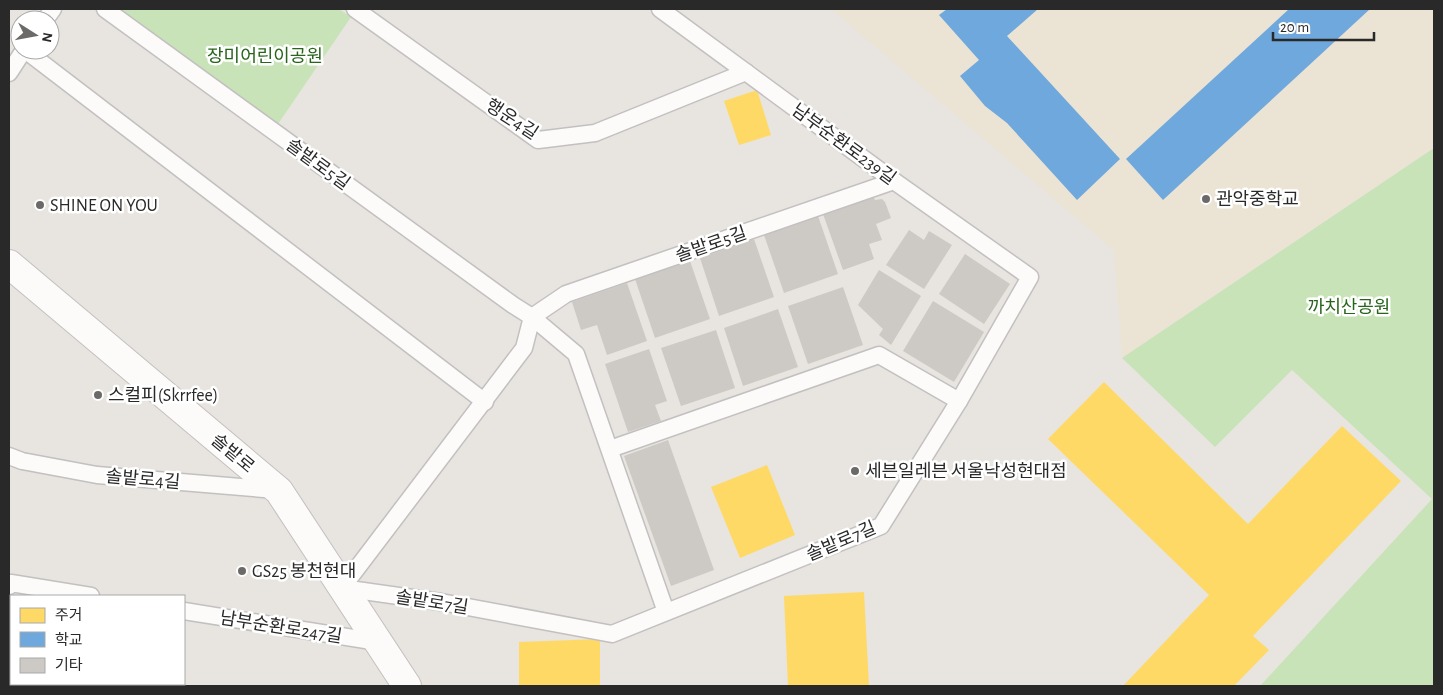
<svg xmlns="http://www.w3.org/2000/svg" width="1443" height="695" font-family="'Alegreya Sans','Noto Sans KR',sans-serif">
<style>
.education{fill:#ebe3d4}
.green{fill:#c9e3b8}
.homes{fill:#ffd966}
.schools{fill:#6fa8dc}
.building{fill:#cdcac6}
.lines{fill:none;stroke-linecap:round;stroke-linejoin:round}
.lane-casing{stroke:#c2c0c0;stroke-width:19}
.secondary-casing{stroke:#c2c0c0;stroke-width:30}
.lane{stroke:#fcfbfa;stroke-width:16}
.secondary{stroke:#fcfbfa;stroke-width:28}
.poi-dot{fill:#6c6a69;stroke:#fff;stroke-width:2}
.labels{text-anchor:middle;stroke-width:5;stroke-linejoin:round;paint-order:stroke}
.park-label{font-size:18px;fill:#28651b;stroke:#fff}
.street-label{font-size:18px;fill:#292929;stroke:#fff}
.poi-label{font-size:18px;fill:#292929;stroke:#fff;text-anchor:start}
</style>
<rect width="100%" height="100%" fill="#e8e4df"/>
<polygon class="education" points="831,9 1434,9 1434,148 1122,358 1114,250"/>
<g class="green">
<polygon points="120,9 339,9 351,17 278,124"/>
<polygon points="1434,148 1434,686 1260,686 1432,499 1292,370 1215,447 1122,358"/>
</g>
<g class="homes">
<polygon points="757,90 771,135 739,145 724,101"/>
<polygon points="1104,382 1248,524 1342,426 1401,481 1253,636 1269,650 1234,686 1123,686 1209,595 1048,439"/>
<polygon points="767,465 795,535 740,558 711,487"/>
<polygon points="864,592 869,686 788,686 784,596"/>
<polygon points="600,639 600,686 519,686 519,642"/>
</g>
<g class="schools">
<polygon points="947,9 1038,9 1007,36 1120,159 1077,200 1007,123 985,106 960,76 979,60 939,15"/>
<polygon points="1289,9 1370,9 1163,200 1126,159"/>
</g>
<g class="building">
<polygon points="873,196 875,200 882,199 885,202 891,218 876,224 882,240 869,244 874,259 843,270 823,214"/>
<polygon points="818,216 838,274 784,293 764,235"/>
<polygon points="909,230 924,240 929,231 952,245 924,289 886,265"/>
<polygon points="754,239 774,297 719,316 700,258"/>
<polygon points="965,254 1010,284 984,324 939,294"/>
<polygon points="690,261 710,319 655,338 635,279"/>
<polygon points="879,270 921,296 891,345 879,335 883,329 858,305"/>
<polygon points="627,283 647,341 607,355 597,325 581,330 572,302"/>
<polygon points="843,287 863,345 808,364 788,306"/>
<polygon points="933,301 984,332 954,382 903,351"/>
<polygon points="778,309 798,367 743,386 724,328"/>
<polygon points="716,330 735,388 681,406 661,348"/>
<polygon points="649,349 667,401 655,405 661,421 628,432 605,364"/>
<polygon points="668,440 714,570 671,586 624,456"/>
</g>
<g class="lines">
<g class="lane-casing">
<g id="lane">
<polyline points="105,9 513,305 532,317 566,294 894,181"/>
<polyline points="355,9 538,140 595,133 746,72"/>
<polyline points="660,9 894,181 1030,277 959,401 881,526 612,634 441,602 342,588 524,348 532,317 576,354 666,612"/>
<polyline points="45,20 53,9"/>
<polyline points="25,50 485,402"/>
<polyline points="9,73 24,50"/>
<polyline points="610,449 879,355 959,401"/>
<polyline points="9,456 22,461 97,475 276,490"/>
<polyline points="9,586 11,583 91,596"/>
<polyline points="184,611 378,642"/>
</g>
</g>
<g class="secondary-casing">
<polyline id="secondary" points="9,264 279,491 407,686"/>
</g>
<use href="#lane" class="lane"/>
<use href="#secondary" class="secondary"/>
</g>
<g class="poi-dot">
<circle cx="1206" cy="199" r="5"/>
<circle cx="40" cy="205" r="5"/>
<circle cx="98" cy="395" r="5"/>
<circle cx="855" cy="471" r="5"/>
<circle cx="242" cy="571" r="5"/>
</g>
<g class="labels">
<g class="park-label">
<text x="265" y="62">장미어린이공원</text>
<text x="1349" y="313">까치산공원</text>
</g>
<g class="street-label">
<text transform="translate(512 119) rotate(33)" y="6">행운4길</text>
<text transform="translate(844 144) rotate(36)" y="6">남부순환로239길</text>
<text transform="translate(318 164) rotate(36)" y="6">솔밭로5길</text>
<text transform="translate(711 244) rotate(-19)" y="6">솔밭로5길</text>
<text transform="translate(233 453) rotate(40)" y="6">솔밭로</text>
<text transform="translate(143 479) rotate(5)" y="6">솔밭로4길</text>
<text transform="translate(841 541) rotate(-23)" y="6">솔밭로7길</text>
<text transform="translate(432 602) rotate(9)" y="6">솔밭로7길</text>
<text transform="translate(281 627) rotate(9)" y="6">남부순환로247길</text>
</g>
<g class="poi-label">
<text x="1216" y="205">관악중학교</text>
<text x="50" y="211">SHINE ON YOU</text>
<text x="108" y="401">스컬피(Skrrfee)</text>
<text x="865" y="477">세븐일레븐 서울낙성현대점</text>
<text x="252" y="577">GS25 봉천현대</text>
</g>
</g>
<rect width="1443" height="695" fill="none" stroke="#292929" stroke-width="20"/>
<rect x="10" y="595" width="175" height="90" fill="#ffffff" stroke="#a9a9a9"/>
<rect x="20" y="608" width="25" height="15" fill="#ffd966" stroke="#a9a9a9"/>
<text x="55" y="620" font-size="15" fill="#292929">주거</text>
<rect x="20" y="632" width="25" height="15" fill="#6fa8dc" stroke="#a9a9a9"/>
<text x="55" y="645" font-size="15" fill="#292929">학교</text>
<rect x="20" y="658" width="25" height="15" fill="#cdcac6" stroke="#a9a9a9"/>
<text x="55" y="670" font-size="15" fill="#292929">기타</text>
<g transform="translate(35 35) rotate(101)"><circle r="24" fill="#ffffff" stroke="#a9a9a9"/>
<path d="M0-4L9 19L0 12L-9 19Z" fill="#6c6a69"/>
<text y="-8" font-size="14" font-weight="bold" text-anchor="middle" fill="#292929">N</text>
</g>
<path d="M1273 32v8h101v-8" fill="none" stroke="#292929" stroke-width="2.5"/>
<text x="1280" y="32" font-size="15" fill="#292929" stroke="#ffffff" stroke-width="4" paint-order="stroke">20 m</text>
</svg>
